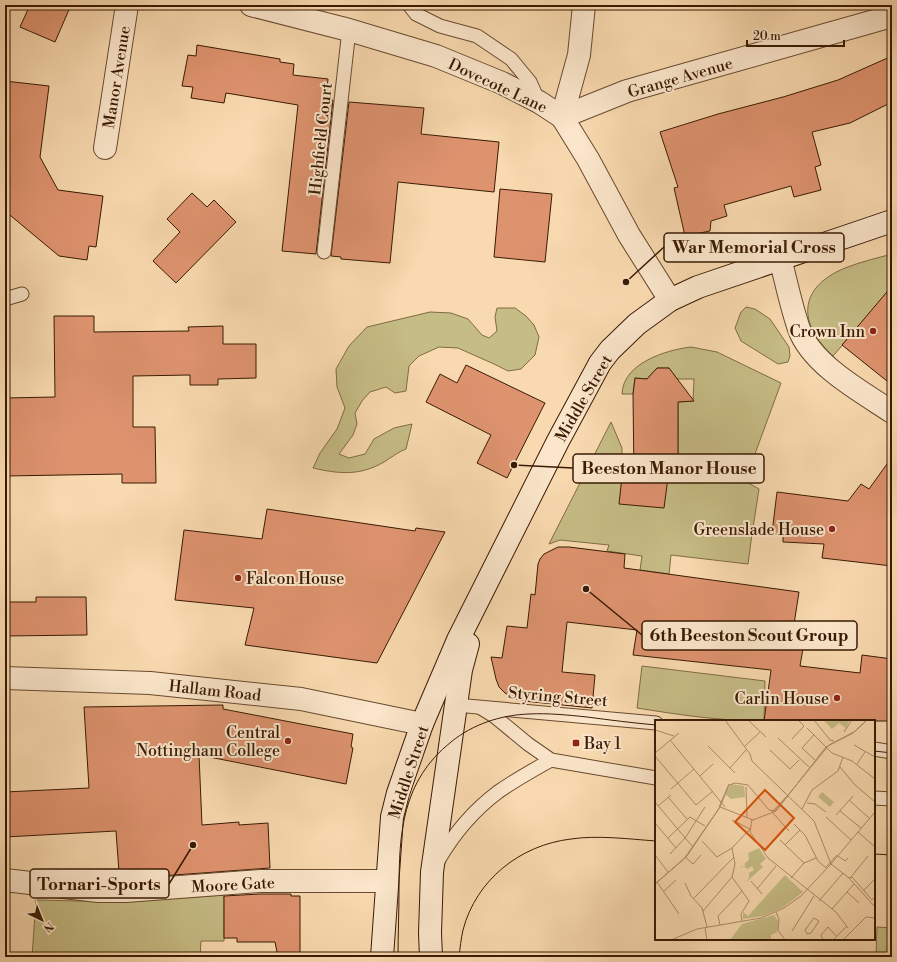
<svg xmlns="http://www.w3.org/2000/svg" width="897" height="962" font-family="'Libre Bodoni',serif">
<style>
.green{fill:#c6bc85;stroke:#806b44}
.building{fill:#de936f;stroke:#391a03}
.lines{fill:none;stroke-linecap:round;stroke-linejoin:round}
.lane-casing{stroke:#694a2e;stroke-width:15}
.street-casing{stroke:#694a2e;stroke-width:24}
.secondary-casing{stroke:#391a03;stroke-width:24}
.lane{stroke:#fbe6cb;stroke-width:13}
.street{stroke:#fbe6cb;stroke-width:22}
.secondary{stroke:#fbe6cb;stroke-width:22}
.tram{stroke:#391a03;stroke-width:1}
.poi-dot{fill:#8f2418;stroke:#fbe6cb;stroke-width:1.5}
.labels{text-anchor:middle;stroke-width:4;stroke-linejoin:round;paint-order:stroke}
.street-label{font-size:16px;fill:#391a03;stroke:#fbe6cb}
.poi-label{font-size:16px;fill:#391a03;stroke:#fbe6cb;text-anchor:end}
.inset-road{fill:none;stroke:#ac8d6a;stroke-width:1}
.view{fill:#d6530b;fill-opacity:0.15;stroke:#d6530b;stroke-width:2}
.inset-edge{fill:none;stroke:#391a03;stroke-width:2}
.leader{fill:none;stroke:#391a03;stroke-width:1.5}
.callout-dot{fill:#391a03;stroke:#fbe6cb;stroke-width:1.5}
.callout{fill:#fbe6cb;stroke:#391a03;stroke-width:1.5}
.callout-label{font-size:17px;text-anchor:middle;font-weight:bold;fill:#391a03}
</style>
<rect width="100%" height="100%" fill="#f9d9af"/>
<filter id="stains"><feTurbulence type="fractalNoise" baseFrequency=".005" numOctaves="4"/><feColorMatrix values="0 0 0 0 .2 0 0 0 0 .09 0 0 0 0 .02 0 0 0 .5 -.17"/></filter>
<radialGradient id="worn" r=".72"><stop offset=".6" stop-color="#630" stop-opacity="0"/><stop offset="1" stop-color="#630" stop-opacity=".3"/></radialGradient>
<g class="green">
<path d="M892,254V291L867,317L833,356C798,324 797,288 845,268C860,262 877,258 892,254Z"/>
<polygon points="746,307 755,309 770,319 789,347 790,356 788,362 778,364 741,341 735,328 741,312"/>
<path d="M497,308H515L526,316L534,325L539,337L535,355L521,369L508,371L494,364L458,348L439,347L419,356L409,366L406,391L395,393L386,387L370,392L362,401L355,413L357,424L353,435L339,454L349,458L365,454L374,439L394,428L412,424L406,449C398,452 392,457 384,462C360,476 339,474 313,468L320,453L337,429L345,408L337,387L336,369L349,346L367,327L430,312L451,313L468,319L482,335L489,338L497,331L495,317Z"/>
<path d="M691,347L717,352L781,383L745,481L759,489L752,534L748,564L671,555L669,574L640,570L642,556L607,551L609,545L560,540L549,544L611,422L622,448V460L678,462V402L693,401L694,379H677L669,368H657L647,379L635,378L633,394H622C623,363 666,350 691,347Z"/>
<path d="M642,666L765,681L764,721C720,721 681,715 637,708Z"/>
<polygon points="224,895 224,941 201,941 200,957 32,957 36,900 121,902"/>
<polygon points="877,927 892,928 890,957 876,957"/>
</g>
<g class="building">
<polygon points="30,5 71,5 55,42 20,27"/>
<polygon points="197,45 280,59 280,62 294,64 293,75 328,79 326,100 333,100 316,254 282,251 298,105 226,93 224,103 191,98 193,87 182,86 188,55 196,56"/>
<polygon points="892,56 892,102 850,123 812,132 821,165 815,167 821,190 794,197 791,186 724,205 727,216 711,221 710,231 685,236 674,188 678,187 660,132 718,114 783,97 838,80"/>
<polygon points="5,81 49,86 40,157 58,190 103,196 96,247 89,246 87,260 59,256 5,211"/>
<polygon points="349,102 424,108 421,134 499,142 494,192 398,182 390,263 341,259 341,257 331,256"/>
<polygon points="500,189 552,194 545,262 494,257"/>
<polygon points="192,193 207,207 214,200 236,222 176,283 153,261 180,232 167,219"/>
<polygon points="892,286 892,385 842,345"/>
<polygon points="54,316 94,316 94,332 189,331 188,327 223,326 223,344 256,344 256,378 218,379 218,385 190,385 190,375 133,376 133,427 155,427 156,483 122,483 122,474 5,476 5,398 55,397"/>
<polygon points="466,365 545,403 507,478 477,463 491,435 426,402 440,374 457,383"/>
<polygon points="657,368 669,368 694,401 678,402 678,462 670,462 664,508 619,504 622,477 634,478 633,394 635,378 647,379"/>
<polygon points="892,457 892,566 822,558 824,544 783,542 783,535 772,533 777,492 848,501 861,484 869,489"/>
<polygon points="267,509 415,531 416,528 445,532 377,663 245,645 254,608 175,600 184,530 262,539"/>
<polygon points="558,547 569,547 625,554 624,568 799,592 794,624 807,625 800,666 860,673 862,655 892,659 892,721 764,721 771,670 633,655 637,630 567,622 562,672 595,675 592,708 524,701 513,698 505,693 499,687 496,679 491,657 502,658 507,626 527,628 531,594 535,595 538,564 540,559 544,554"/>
<polygon points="36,597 86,597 87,635 5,636 5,602 36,602"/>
<polygon points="223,705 223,709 353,734 351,747 353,748 346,784 199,755 202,825 239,822 239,825 268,823 270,868 134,878 133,871 119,872 116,831 5,837 5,792 89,788 84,707"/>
<polygon points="260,894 291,894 291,896 300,896 300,957 278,957 275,942 237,942 237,938 224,938 224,896"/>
</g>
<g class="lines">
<g class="lane-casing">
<g id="lane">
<polyline points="409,5 416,14 440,26 477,36 511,59 530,82 539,102"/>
<polyline points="324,252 349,30"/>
<polyline points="5,299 22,294"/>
<polyline points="456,705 656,723"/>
<polyline points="481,708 494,716 528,744 551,760 656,778"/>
<polyline points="874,749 892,752"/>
<polyline points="874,798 892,799"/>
<path d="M438,861C453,835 474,810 498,792C515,780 533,770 551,760"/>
</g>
</g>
<g class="street-casing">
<g id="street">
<polyline points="251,5 349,30 436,56 502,83 539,102 562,117 588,159 629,235 670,300"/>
<polyline points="562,117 627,91 892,16"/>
<polyline points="562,117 579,55 584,5"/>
<polyline points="105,148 127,5"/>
<path d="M780,258C786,281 791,306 799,329C812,365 862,392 892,412"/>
<polyline points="5,678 150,683 301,699 422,724"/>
<polyline points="5,880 98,891 126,891 260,881 387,881"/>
</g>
</g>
<g class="secondary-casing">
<g id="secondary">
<polyline points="382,957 392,817 398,793 422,724 458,640 558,441 600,363 610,350 637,324 670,300 698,287 892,221"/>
<polyline points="431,957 430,933 432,872 461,670 468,644"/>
</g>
</g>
<use href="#lane" class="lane"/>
<use href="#street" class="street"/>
<use href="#secondary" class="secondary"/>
<g class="tram">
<polyline points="874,751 892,753"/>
<polyline points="874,854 892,855"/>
<path d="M398,957C398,935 399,913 399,890C399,833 402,781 451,742C473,724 501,715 529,714C548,713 568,715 587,717C610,720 633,723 656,725"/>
<path d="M459,957C460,948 461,939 463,930C476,880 520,845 571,839C598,835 628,839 656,841"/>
</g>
</g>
<g class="poi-dot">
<circle cx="873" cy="331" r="4"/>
<circle cx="832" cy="529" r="4"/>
<circle cx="238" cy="578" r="4"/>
<circle cx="837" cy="698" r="4"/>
<circle cx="288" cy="741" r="4"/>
<rect x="572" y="739" width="8" height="8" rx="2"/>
</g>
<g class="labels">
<g class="street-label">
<text transform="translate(116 77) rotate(-81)" y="6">Manor Avenue</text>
<text transform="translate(680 77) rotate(-16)" y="6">Grange Avenue</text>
<text transform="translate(498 85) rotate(25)" y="6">Dovecote Lane</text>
<text transform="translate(320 139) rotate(-84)" y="6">Highfield Court</text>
<text transform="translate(583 398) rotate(-60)" y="6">Middle Street</text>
<text transform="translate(215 690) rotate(6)" y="6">Hallam Road</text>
<text transform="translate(558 696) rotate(5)" y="6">Styring Street</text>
<text transform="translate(408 772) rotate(-72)" y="6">Middle Street</text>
<text transform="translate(233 884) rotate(-3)" y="6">Moore Gate</text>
</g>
<g class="poi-label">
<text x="865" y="337">Crown Inn</text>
<text x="824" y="535">Greenslade House</text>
<text x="246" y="584" text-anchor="start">Falcon House</text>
<text x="829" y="704">Carlin House</text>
<text x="280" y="738">Central<tspan x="280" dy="18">Nottingham College</tspan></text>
<text x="584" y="749" text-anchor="start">Bay 1</text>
</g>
</g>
<g transform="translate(655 720)">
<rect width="220" height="220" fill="#f9d9af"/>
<path d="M168,0H195L191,8L184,3L177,9ZM76,64L89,66L90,77L76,79L70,74ZM167,72L179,82L175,87L163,77ZM104,128L111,139L105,144L108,147L90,163L94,158V153L99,150L97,146L93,149L88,146L85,148L86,146H91L89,144L94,140L93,133ZM130,155L148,172L127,188L108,196L88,199V192L93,196ZM119,195L123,201L122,212L116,215V220H75L87,204Z" fill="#c6bc85"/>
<path class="inset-road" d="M70,0L95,34L97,41L159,101L176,144M93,0L111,17M159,0L175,20L179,21M152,8L177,33L197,41L220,59M0,10L19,16M189,12L197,0M159,15L147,28L160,40M123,18L154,47M137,19L149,6L143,0M15,20L70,87M199,25L220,37M53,26L80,53M90,26L105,12M115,30L135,49L144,40M0,33L24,13M0,36L41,85L58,71M202,44L210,32M185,47L200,65L220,82M75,48L91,30M45,56L58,44M91,67L92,97M16,69L39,49M13,77L32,99M194,80L214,98M0,82L37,126M152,83L160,84L171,92M3,86L16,75M64,87L74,64M147,89L157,70L183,51L188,37M185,91L206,108M117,92L132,76M118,93L134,111M181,95L198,76M171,97L196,120M97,99L95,112L113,138L181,192L193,208M77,100L95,109M0,103L21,128M139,104L150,115L163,141L171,148M203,112L220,127M13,118L35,97L50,106M125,120L149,143M47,121L62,137L77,128M130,125L145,110M15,134L30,118L50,87M0,135L13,152M183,136L190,141L193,138M30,137L38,144L46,135M176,144L194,158L220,187M171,147L182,135M77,157L94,181L86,194L87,201M196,157L213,136M136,158L149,143L161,138M194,158L197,157L217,180L220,177M96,161L107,174M2,162L24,194M30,163L36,176L47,188L52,207M0,164L29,139L65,87L98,100L121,91L171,27L198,13L212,0M0,164L32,136L65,87L74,65L80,63L93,65L114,90L120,91L174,25L199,12L212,0M102,169L121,146M209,170L220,159M9,171L21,160M192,172L204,183M38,179L79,137M164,181L188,153M177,189L199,164M48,191L77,157L80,144L77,128L95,109M121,192L124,199L123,210L130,220M159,198L164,201L156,213L152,214L150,210ZM65,205L63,196L87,171M50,208L52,220M137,211L159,176M16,220L42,209L106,198L129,188L146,176L175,145L220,92M168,220L166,215L173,207L182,217M178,220L192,206M188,220L211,197L220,198"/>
<path class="view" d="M110,70L139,98L110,130L80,102Z"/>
<rect width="220" height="220" class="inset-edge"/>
</g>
<path class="leader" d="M626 282L664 247M514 465L573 468M586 589L642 635M193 845L169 884"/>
<g class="callout-dot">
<circle cx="626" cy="282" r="4"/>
<circle cx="514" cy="465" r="4"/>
<circle cx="586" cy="589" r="4"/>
<circle cx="193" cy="845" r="4"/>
</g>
<g class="callout">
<rect x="664" y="233" width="180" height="29" rx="4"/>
<rect x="573" y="454" width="191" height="29" rx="4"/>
<rect x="642" y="621" width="215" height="29" rx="4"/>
<rect x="30" y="869" width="139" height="29" rx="4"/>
</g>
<g class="callout-label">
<text x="754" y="253">War Memorial Cross</text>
<text x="669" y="474">Beeston Manor House</text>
<text x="749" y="641">6th Beeston Scout Group</text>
<text x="99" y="890">Tornari-Sports</text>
</g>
<rect width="897" height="962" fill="none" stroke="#f9d9af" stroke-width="20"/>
<rect x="6" y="6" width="885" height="950" fill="none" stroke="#391a03" stroke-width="2"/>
<rect x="10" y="10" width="877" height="942" fill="none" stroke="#391a03"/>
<g transform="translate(42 920) rotate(137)" stroke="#fbe6cb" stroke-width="3" paint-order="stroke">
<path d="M0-3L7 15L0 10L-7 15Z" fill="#391a03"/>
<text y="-6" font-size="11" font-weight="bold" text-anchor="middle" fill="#391a03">N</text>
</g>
<path d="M747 40v6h97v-6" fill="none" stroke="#391a03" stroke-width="2"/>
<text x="753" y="40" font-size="12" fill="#391a03" stroke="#fbe6cb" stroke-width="3" paint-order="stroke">20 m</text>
<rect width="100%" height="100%" filter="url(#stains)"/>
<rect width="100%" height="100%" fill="url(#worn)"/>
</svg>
